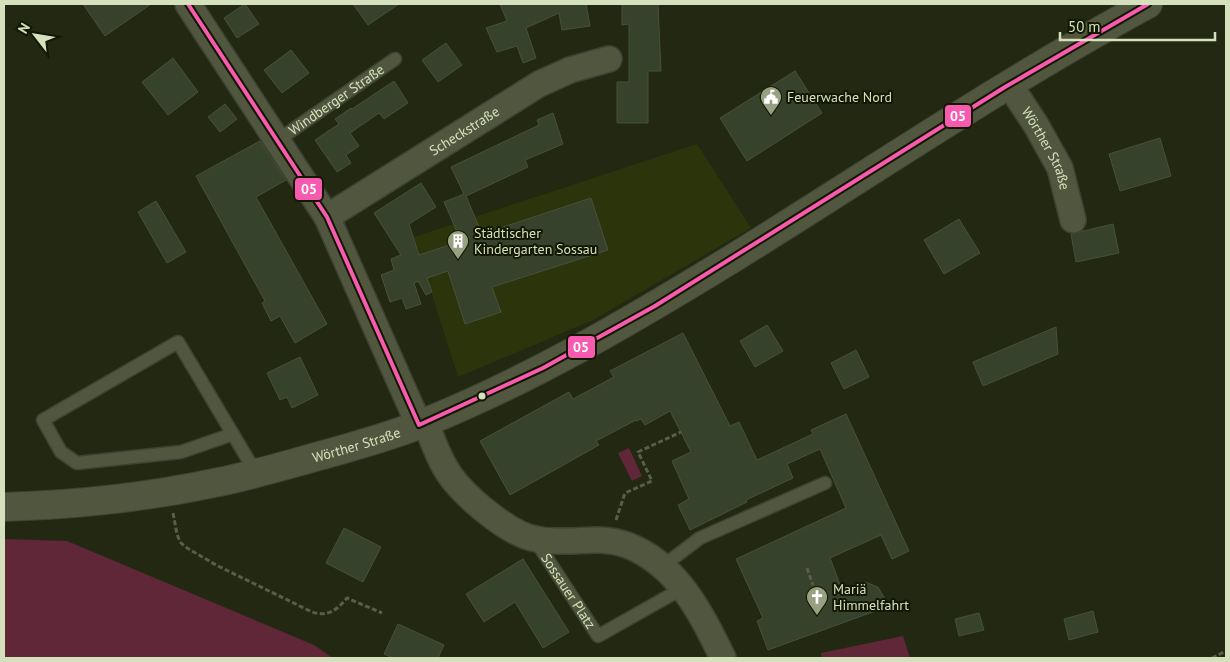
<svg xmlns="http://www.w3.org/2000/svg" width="1230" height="662" font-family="'PT Sans',sans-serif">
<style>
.built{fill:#2c340b}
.green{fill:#5f2738}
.building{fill:#37422c;stroke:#46513b}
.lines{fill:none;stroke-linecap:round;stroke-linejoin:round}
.service-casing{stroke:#3e4231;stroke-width:15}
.minor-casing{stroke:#3e4231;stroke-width:28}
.tertiary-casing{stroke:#3e4231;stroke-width:30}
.path{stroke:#595e49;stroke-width:3;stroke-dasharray:5 2.5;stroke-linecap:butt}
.service{stroke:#51573e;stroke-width:12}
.minor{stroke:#51573e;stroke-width:25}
.tertiary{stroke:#51573e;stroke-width:28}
.bus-1-casing{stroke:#111700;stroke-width:8}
.bus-1{stroke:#f75aaf;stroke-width:4}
.bus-dot{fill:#d5e0bc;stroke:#111700;stroke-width:2}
.labels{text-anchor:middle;stroke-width:4;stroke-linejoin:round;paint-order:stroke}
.poi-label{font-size:14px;fill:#d5e0bc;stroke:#111700;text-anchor:start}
.street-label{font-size:14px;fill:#d5e0bc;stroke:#111700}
.line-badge{stroke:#111700;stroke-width:2}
.badge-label{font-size:14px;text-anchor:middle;font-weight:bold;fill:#fff}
</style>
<rect width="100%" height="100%" fill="#232812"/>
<polygon class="built" points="697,144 751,228 593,320 458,377 414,237"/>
<g class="green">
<polygon points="629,448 642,476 632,481 618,453"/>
<polygon points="4,539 67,541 314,645 333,658 4,658"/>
<polygon points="903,636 910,658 822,658 821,653"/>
</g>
<g class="building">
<polygon points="83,4 151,4 105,36"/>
<polygon points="245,4 259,24 237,38 224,18"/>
<polygon points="353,4 399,4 368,25"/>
<polygon points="500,4 586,4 590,26 562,30 559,13 526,28 536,58 523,63 517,46 497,52 486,28 507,21"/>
<polygon points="622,4 658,4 661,71 648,71 648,123 617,123 617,82 629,82 629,24 622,25"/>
<polygon points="446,43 462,65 438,82 422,60"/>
<polygon points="291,50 309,73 282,93 264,70"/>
<polygon points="173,58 198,92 168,115 142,82"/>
<polygon points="795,71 822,113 747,161 720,118"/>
<polygon points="394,81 408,103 384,119 379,113 350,133 359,146 346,155 351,163 337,172 315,140 339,124 335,119 351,108 352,109"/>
<polygon points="225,104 237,119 220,132 208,117"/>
<polygon points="553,113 563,144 525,160 528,167 466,196 482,234 591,198 608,250 492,287 501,312 465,324 448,271 427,278 432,292 426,295 418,281 414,283 421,304 406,309 402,298 390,302 381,275 394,270 391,259 401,255 374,213 421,183 436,207 409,224 419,255 461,241 444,202 464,194 451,167 539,125 537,120"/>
<polygon points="1160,138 1171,176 1120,191 1109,154"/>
<polygon points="260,141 286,180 256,197 327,324 295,343 280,316 271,321 262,303 265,301 196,176"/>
<polygon points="156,201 186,252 167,263 138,212"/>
<polygon points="959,219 980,253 944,274 924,240"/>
<polygon points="1113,224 1119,253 1076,262 1071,234"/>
<polygon points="767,325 783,351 755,367 740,341"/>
<polygon points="1056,327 1058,354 983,386 973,362"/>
<polygon points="683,333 730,426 739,422 757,460 813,434 811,430 846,414 909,551 892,559 881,535 830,558 842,590 865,582 878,587 885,599 878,610 768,650 757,621 763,618 736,559 846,508 820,449 787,464 793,478 746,500 747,502 690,530 678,505 689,499 672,461 691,452 670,411 645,425 641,419 636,421 636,420 596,441 599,445 510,495 480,441 569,392 573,399 614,377 610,371"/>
<polygon points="856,350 869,377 844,389 831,363"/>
<polygon points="300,357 318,395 292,408 287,397 280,400 267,373"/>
<polygon points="344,528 381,547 363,582 326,563"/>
<polygon points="523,559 569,632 543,648 515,602 484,622 466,594"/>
<polygon points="1093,611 1098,632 1069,640 1064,619"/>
<polygon points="979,613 984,630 959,636 955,619"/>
<polygon points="398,624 444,645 438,658 393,658 384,654"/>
</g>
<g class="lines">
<g class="service-casing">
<g id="service">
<path id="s1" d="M278,140L395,59"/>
<polyline points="233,434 181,452 77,463 61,452 43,420 178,342 256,473"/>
<path id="s2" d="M535,540L598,636L683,588"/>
<polyline points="663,566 700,538 825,483"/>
</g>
</g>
<g class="minor-casing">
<g id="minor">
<polyline points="188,4 327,217 419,425"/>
<path id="s3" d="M1009,84L1036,125L1060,168L1073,220"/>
<path id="s4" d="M327,217L539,84L570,70L609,59"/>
<path d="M425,422C434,443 441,466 456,483C472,502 511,535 536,539C544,541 552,541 559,541C584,542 602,536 627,545C677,564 701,613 723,658"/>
</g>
</g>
<g class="tertiary-casing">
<g id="tertiary">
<path id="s5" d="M4,507C75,505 149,497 219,482C248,476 276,468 305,460C344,449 383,439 421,424C531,380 634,319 735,257C872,172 1006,81 1148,4"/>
</g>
</g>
<g class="path">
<path d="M173,513L177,534L180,542L187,548L216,565L312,612C328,617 337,610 347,598L382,613"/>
<polyline points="616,520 625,493 652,481 638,452 681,432"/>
<polyline points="807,568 813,585"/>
<polyline points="1212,658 1226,651"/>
</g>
<use href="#service" class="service"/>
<use href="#minor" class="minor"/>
<use href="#tertiary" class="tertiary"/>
<g class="bus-1-casing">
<polyline id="bus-1" points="188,4 327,217 419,425 543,368 655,306 1005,87 1148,4"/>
</g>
<use href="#bus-1" class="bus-1"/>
</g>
<defs>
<g id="civic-pin" transform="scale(1.125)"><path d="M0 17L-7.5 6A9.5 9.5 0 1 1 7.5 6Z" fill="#97a080" stroke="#111700"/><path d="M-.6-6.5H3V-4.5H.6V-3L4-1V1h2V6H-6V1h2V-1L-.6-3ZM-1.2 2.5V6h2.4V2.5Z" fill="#fff"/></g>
<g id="building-pin" transform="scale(1.125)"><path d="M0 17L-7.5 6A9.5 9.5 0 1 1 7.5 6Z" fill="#97a080" stroke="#111700"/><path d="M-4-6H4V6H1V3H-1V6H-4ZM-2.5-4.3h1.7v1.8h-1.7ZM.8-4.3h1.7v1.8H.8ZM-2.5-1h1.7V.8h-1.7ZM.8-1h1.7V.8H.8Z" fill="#fff"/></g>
<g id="church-pin" transform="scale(1.125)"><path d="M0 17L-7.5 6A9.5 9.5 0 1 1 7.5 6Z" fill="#97a080" stroke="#111700"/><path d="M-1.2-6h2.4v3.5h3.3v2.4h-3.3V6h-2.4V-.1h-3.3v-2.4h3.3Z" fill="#fff"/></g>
</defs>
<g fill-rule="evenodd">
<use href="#civic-pin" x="771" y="97"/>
<use href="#building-pin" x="458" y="241"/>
<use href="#church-pin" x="817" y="597"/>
</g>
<circle class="bus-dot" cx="482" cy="396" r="4.5"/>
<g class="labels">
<g class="poi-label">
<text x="787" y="102">Feuerwache Nord</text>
<text x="474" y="238">Städtischer<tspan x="474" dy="16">Kindergarten Sossau</tspan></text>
<text x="833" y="594">Mariä<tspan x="833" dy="16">Himmelfahrt</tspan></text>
</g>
<g class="street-label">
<text dy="5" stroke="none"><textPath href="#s1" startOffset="71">Windberger Straße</textPath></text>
<text dy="5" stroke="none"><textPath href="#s4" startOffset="162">Scheckstraße</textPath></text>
<text dy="5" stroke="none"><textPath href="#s3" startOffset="75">Wörther Straße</textPath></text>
<text dy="5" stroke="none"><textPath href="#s5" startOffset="359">Wörther Straße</textPath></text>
<text dy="5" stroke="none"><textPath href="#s2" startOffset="61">Sossauer Platz</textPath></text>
</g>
</g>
<g class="line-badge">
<rect x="944" y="104" width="28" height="24" rx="5" fill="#f75aaf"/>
<rect x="294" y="177" width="29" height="24" rx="5" fill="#f75aaf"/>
<rect x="567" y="335" width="29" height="24" rx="5" fill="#f75aaf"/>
</g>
<g class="badge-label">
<text x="958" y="121">05</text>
<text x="309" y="194">05</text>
<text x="581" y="352">05</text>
</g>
<rect width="1230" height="662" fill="none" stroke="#d5e0bc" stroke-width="10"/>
<g transform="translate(35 35) rotate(301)" stroke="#111700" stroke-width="4" paint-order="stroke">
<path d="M0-4L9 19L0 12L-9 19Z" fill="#d5e0bc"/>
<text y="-8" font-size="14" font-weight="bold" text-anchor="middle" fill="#d5e0bc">N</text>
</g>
<path d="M1060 32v8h155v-8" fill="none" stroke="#d5e0bc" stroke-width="2.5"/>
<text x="1068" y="32" font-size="15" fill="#d5e0bc" stroke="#111700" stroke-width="4" paint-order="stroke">50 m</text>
</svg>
